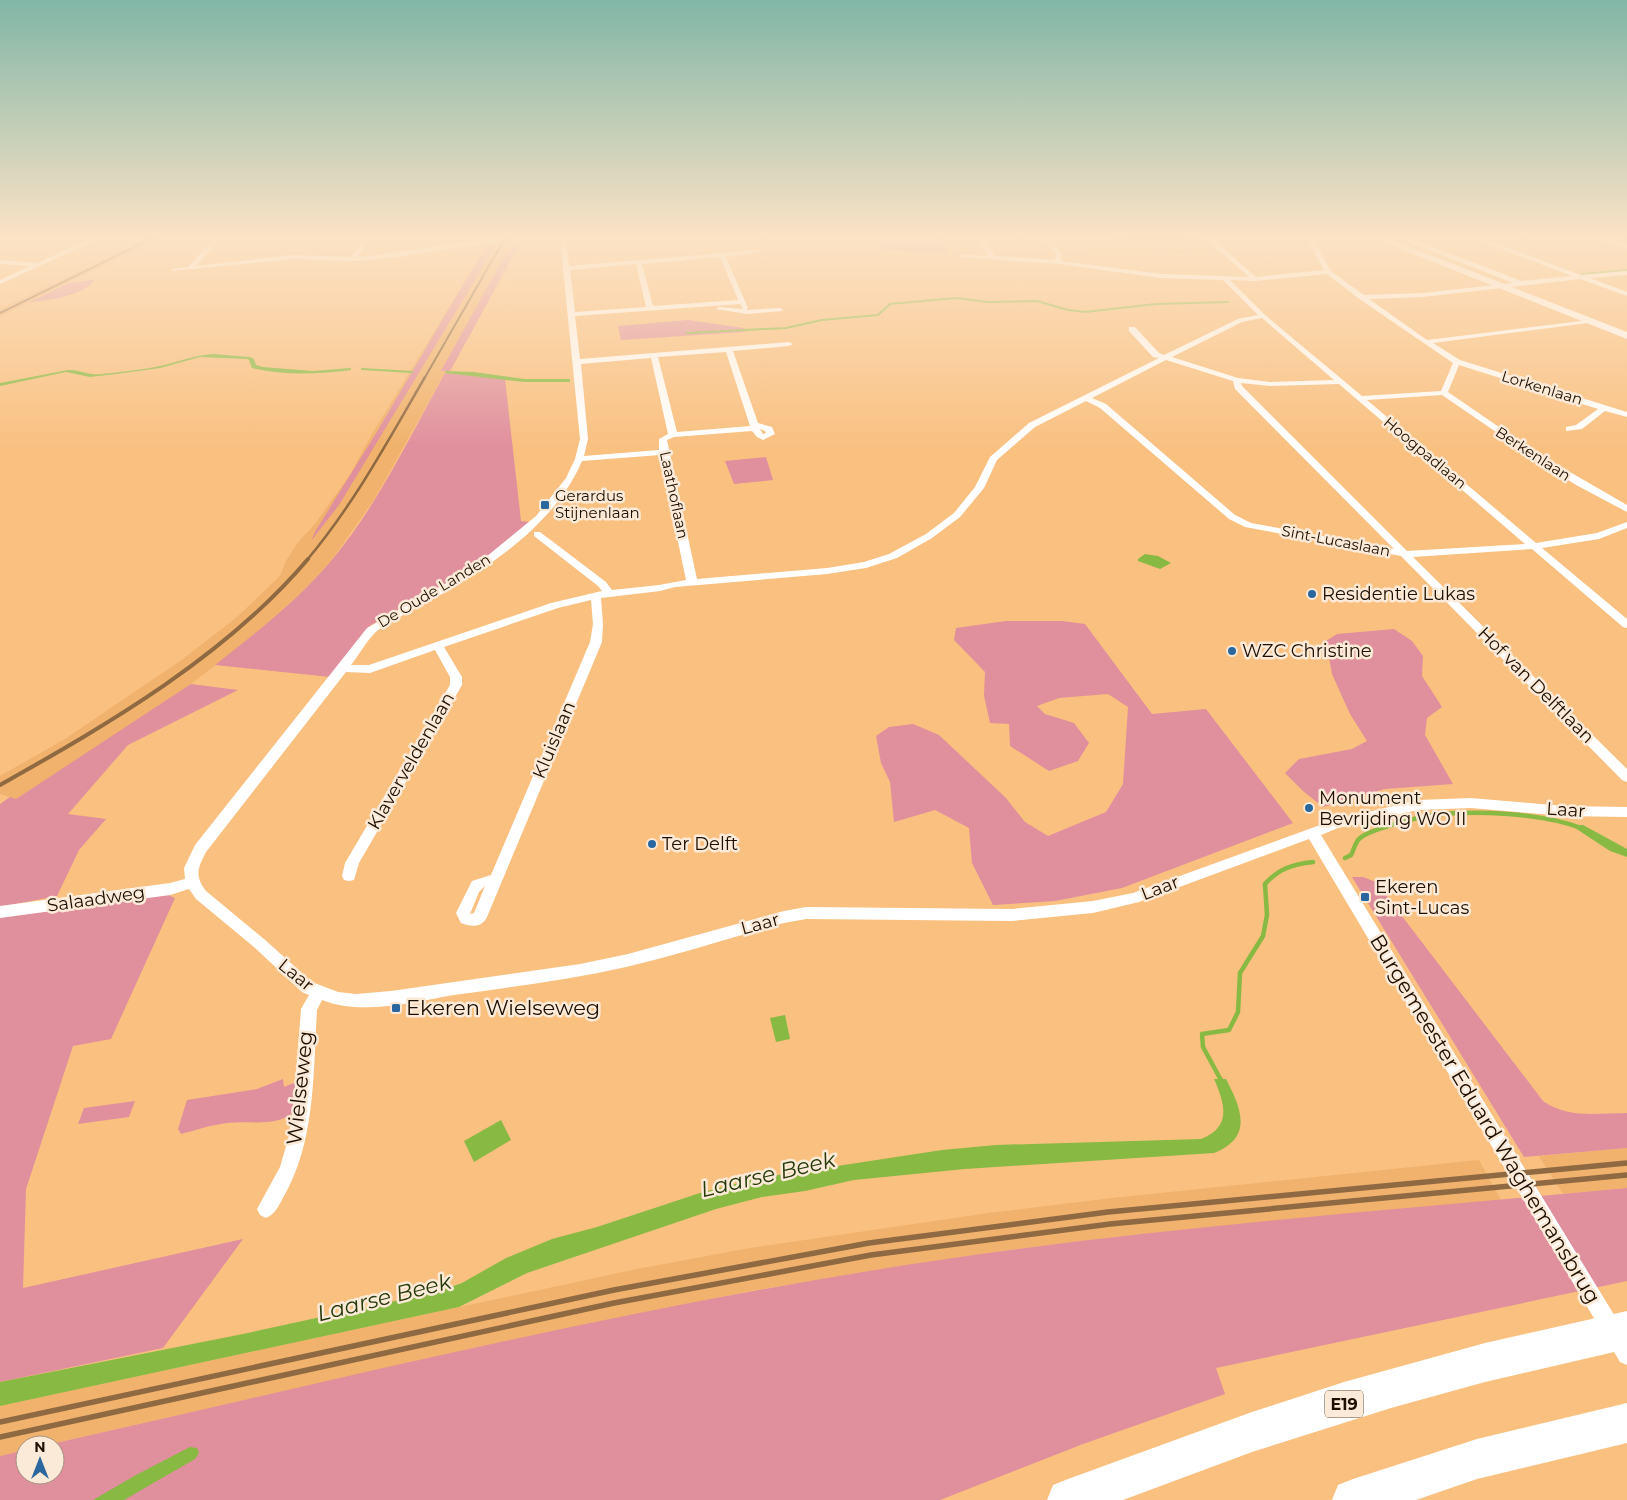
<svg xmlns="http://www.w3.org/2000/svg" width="1627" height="1500" font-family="Montserrat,sans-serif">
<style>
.built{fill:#f0b26c}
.green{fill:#e08f9d}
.water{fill:#88b942}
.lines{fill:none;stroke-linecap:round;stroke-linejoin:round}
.stream-far1{stroke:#88b942;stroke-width:2}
.stream{stroke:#88b942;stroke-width:4.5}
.street{fill:#fff;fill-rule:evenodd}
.primary{fill:#fff;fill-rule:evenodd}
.highway{fill:#fff;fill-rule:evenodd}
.rail-far3{stroke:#8e6941;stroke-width:2}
.rail-far2{stroke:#8e6941;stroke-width:2.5}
.rail-far1{stroke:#8e6941;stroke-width:4}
.rail{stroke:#8e6941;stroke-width:5.5}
.poi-dot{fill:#2a679e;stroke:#fbead7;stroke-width:2}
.labels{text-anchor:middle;stroke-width:5;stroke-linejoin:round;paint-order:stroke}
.far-street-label{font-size:15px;fill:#1f0f00;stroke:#fbead7}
.far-poi-label{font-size:15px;fill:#1f0f00;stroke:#fbead7;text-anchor:start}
.shield{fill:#fbead7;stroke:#615140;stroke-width:1}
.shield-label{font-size:16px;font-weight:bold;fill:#1f0f00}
.poi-label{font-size:18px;fill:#1f0f00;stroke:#fbead7;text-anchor:start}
.street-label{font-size:18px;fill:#1f0f00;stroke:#fbead7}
.near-poi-label{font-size:21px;fill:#1f0f00;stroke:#fbead7;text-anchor:start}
.near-street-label{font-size:21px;fill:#1f0f00;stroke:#fbead7}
.near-water-label{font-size:22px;font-style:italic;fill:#263908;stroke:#fbead7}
</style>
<rect width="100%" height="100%" fill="#f9c080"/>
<g class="built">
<polygon points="1143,238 1204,239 1217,250 1183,252 1184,254 1171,254 1167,251 1093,254 1080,241"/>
<polygon points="146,239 158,239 0,317 0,309"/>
<polygon points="519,240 518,242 523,243 522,247 512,258 450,371 446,371 375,498 331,561 305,589 257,633 191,684 160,706 16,799 0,794 0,776 65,739 183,659 237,617 280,576 286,561 299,541 315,524 351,473 372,434 487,244 509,245 512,241"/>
<polygon points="1627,1148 1627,1188 1563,1194 1539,1156"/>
<polygon points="1479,1160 1501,1200 1123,1236 993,1252 755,1290 479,1347 47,1445 25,1445 25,1450 0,1456 0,1406 637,1269 750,1248 989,1213 1112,1198"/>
</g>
<g class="green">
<polygon points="875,239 941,239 949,254 880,249"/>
<polygon points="498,242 339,505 311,541 316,530 375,435 487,244 363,261"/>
<polygon points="520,242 523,243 512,258 450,371 441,371 506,253"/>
<path d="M99,279L93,281C82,297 46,300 28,303L69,283Z"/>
<polygon points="688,320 744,328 745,332 621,340 618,326"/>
<path d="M445,373L505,379L521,521L530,522L493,553L468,570L420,600L371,625L364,632L354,647L330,677L215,665C256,633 297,601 331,561C378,505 410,436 445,373Z"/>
<polygon points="766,457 773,480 734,484 725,461"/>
<polygon points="1006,621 1062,621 1085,624 1152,714 1206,709 1293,823 1122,888 1055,901 993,905 972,863 969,828 935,810 894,822 890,782 881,763 876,736 889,727 913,724 939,735 1006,798 1025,822 1048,836 1106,812 1123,784 1128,707 1108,694 1059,698 1037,706 1045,714 1074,723 1089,743 1078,761 1049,771 1010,746 1009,724 990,723 984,696 985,672 954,640 956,628"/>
<polygon points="1394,629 1412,641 1423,656 1422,676 1442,707 1427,718 1425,735 1453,784 1385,789 1323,807 1303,791 1285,773 1299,759 1352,749 1367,741 1350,714 1332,674 1326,641 1337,634"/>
<polygon points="191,684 238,690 128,745 68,814 106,819 79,850 57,896 0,907 0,804 10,797 16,799"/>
<path d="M1352,877H1363L1376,882L1543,1101C1568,1119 1598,1113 1627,1113V1148L1524,1157Z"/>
<polygon points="168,895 175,898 111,1039 73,1046 26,1189 23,1288 243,1239 163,1348 0,1382 0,916"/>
<path d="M283,1079L284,1087L299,1081L294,1112C275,1128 249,1120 227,1123C211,1125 196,1130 181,1134L178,1129L187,1100L257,1089Z"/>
<polygon points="135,1101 129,1117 78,1124 84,1108"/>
<path d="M1627,1188V1281L1216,1368L1225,1394L1083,1444L940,1500H0V1456L25,1450V1475H55V1445H47C322,1383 596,1315 875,1270C1124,1229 1376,1212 1627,1188Z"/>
</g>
<g class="water">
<path d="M213,354L250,357L254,359L256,365L263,367L313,371L351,368V370C319,374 283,376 252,368L249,360L247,359L200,357L160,368L116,374L90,377L66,372L0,386V383L68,370C81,369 87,376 102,374C121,372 141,370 160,366C178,362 194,355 213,354Z"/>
<polygon points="446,371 474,372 525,379 570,379 570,382 524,382 445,373"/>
<polygon points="1145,554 1158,556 1171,563 1160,569 1138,561 1138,559"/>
<polygon points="1583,825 1627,849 1627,857 1610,851 1572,826"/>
<polygon points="785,1015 790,1039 776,1042 770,1018"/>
<path d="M1214,1079H1226C1241,1108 1254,1137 1214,1153L965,1169L854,1180L805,1191L762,1197L716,1209L527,1273L459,1307L0,1406V1382L243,1334L436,1292L462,1283L506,1258L552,1239L597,1227L703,1192L759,1178L942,1150L996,1145L1201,1139C1232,1127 1225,1104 1214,1079Z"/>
<polygon points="501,1120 511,1140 474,1162 464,1141"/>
<polygon points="190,1447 197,1448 199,1453 195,1459 124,1500 93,1500 136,1475"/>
</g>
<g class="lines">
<g class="stream-far1">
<polyline points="1582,274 1627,270"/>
<polyline points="687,333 786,328 822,320 878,315 890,304 956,298 988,302 1037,301 1068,310 1085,312 1156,304 1228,302"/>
<polyline points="362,369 412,372"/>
</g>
<g class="stream">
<path d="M1345,858L1351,855C1354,850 1355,842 1360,838C1367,832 1379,829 1388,826C1402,822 1418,817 1433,815C1474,810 1543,813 1581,828"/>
<path d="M1222,1082L1203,1047L1202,1034L1229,1030L1238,1012L1240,973L1263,936L1267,915L1265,884C1278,869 1293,864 1313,862"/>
</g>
<g class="street">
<polygon points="92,238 101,238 0,284 0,280 30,266 0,264 0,260 37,263"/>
<path d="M214,238H221L196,266L293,255L351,257L364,238H370L358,257C412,252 467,238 522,238L390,258L353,261L293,259L172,271V269L188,267Z"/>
<path d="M560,238H566L569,266L758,250L761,252L726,257L748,308L746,310L780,308L783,310L782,311L747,314L716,309L719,307L743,309L740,304L575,316L580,359L789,342L793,344L789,346L733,351L758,423L772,427L775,434L763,440L757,437L752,431L674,437L667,440L697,579L827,568L864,562L889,554L926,534L954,513L975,487L990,457L1029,423L1159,358L1153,357L1129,331V327H1135L1159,353L1164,355L1238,319L1258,315L1223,280L1161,278L1058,264L960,257L962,254L988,256L978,238H984L994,256L1055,260L1056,254L1042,238H1049L1062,254L1061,261L1161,274L1249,277L1205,238H1212L1256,277L1324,270L1307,238H1313L1331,271L1364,295L1423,293L1513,283L1399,238H1409L1522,281L1572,276L1472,238H1482L1581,275L1627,271V275L1590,278L1627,292V296L1580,279L1423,297L1369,299L1427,340L1590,320L1592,321L1588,323L1433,343L1460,360L1627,412V417L1605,411L1582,429L1566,431V427L1576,425L1598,409L1459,365L1448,392L1537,453L1627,505V512L1576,485L1531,456L1442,395L1367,400L1536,543L1597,533L1627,522V528L1599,539L1542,548L1627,619V628L1623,627L1532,549L1413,557L1627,769V782L1622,780L1401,556L1245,527L1229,519L1100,408L1086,401L1035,427L997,460L984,488L960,517L932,538L897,558L866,568L827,574L675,587L660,591L601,598L603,624L602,642L487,917C482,928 471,927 461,923L456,913L472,881L491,875L590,642L593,624L591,600L558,608L444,647L462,677V685L359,863L354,880L349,881L344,880L342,876L345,863L450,685V677L435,650L370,673L346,672L206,852C198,868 194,875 206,891L264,939L312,982L338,992L356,994L391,991L580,964L628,954L784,911L806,907L1012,909L1093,901L1133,893L1331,821L1418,800L1471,798L1564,806L1627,807V817L1564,816L1471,808L1418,810L1338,828L1321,835L1627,1336V1365L1620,1362L1309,839L1139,902L1093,913L1012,921L806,919L784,923C732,937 679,955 626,967C569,980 511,987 454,995C412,1002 363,1016 322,1000L317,1010C313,1073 316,1141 283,1198C278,1207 275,1214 266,1218L260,1215L257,1209L280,1167L289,1136L294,1100L301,1009L309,995L302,992L254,947L196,899L189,889L170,895L0,918V906L170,883L185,879L184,868L195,845L367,628L450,581L486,557L536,516L566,478L575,459L580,439ZM720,257L738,300L653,306L642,264ZM636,264L646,307L575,312L570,270ZM1327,274L1358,298L1453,363L1441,391L1362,396L1265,315L1230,280L1255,281ZM1262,318L1334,380L1270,382L1238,378L1172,357L1242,322ZM726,352L750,426L677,432L658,357ZM651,358L668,434L659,439V450L584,456L588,439L581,364ZM1166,360L1233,381L1235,389L1394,549L1251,523L1235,515L1106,404L1092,398ZM1241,383L1270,386L1339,384L1525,544L1407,551L1242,386ZM760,429L765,431L766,433L763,434ZM660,455L686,580L659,585L612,590L606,582L540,532H534V536L598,586L602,591L551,603L369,665H351C359,655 365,643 374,634C382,624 420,607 433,599C491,566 555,524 582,461ZM485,886L474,913L470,914L479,892Z"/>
<polygon points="1596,238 1607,238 1627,245 1627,249"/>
</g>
<polygon class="primary" points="1373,238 1387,238 1627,332 1627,339"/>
<g class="highway">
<polygon points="1627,1311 1627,1349 1485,1382 1391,1408 1252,1452 1123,1500 1047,1500 1053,1485 1068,1479 1252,1412 1344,1382 1485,1343"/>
<polygon points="1627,1403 1627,1443 1477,1479 1416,1500 1332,1500 1338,1485 1353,1479 1477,1439"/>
</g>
<g class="rail-far3">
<polyline points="0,313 153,238"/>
<polyline points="424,379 505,238"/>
</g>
<path class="rail-far2" d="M307,560C354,504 388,441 425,377"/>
<path class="rail-far1" d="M0,785C110,723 226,656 308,559"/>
<g class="rail">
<polyline points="0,1422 614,1290 869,1243 1108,1212 1627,1163"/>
<polyline points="0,1437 614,1303 871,1255 1110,1224 1627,1175"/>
</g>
</g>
<linearGradient id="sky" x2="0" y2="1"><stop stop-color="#81b6a6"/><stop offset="0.53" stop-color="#fce3c6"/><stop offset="1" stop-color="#fce3c6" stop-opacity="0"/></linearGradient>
<rect width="1627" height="449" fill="url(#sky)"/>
<g class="poi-dot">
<rect x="540" y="500" width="10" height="10" rx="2.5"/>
<circle cx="1312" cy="594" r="5"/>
<circle cx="1232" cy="651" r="5"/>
<circle cx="1309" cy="808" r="5"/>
<circle cx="652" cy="844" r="5"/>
<rect x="1360" y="892" width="10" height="10" rx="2.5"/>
<rect x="391" y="1003" width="10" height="10" rx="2.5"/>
</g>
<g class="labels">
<g class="far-street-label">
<text transform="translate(1542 388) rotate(17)" y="5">Lorkenlaan</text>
<text transform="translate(1425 453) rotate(40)" y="5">Hoogpadlaan</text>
<text transform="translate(1533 454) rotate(33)" y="5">Berkenlaan</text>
<text transform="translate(674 495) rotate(78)" y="5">Laathoflaan</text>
<text transform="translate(1336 541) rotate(11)" y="5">Sint-Lucaslaan</text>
<text transform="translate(434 591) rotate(-31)" y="5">De Oude Landen</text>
</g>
<g class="far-poi-label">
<text x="555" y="501">Gerardus<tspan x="555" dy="17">Stijnenlaan</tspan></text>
</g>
<rect class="shield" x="1325" y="1390.5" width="38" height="27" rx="4"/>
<g class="shield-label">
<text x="1344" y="1410">E19</text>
</g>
<g class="poi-label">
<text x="1322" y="600">Residentie Lukas</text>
<text x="1242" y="657">WZC Christine</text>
<text x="1319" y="804">Monument<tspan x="1319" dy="21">Bevrijding WO II</tspan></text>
<text x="662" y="850">Ter Delft</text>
<text x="1375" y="893">Ekeren<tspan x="1375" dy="21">Sint-Lucas</tspan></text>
</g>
<g class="street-label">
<text transform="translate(1536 685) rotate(45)" y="6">Hof van Delftlaan</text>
<text transform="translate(554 740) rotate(-67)" y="6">Kluislaan</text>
<text transform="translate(411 761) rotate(-60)" y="6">Klaverveldenlaan</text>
<text transform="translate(1566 810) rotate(4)" y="6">Laar</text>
<text transform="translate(1160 888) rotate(-21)" y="6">Laar</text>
<text transform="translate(96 899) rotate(-8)" y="6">Salaadweg</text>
<text transform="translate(760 924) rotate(-15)" y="6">Laar</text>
<text transform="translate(296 975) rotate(39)" y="6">Laar</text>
</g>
<g class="near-poi-label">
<text x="406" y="1015">Ekeren Wielseweg</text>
</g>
<g class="near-street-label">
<text transform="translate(300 1088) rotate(-84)" y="7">Wielseweg</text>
<text transform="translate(1485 1119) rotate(59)" y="7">Burgemeester Eduard Waghemansbrug</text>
</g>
<g class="near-water-label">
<text transform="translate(768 1174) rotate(-13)" y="8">Laarse Beek</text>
<text transform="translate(384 1297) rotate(-14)" y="8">Laarse Beek</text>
</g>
</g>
<g transform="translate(40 1460)"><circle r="24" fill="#fbead7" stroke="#a39281"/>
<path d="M0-4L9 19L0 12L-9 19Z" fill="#2a679e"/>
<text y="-8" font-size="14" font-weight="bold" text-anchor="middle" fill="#1f0f00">N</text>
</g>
</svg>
